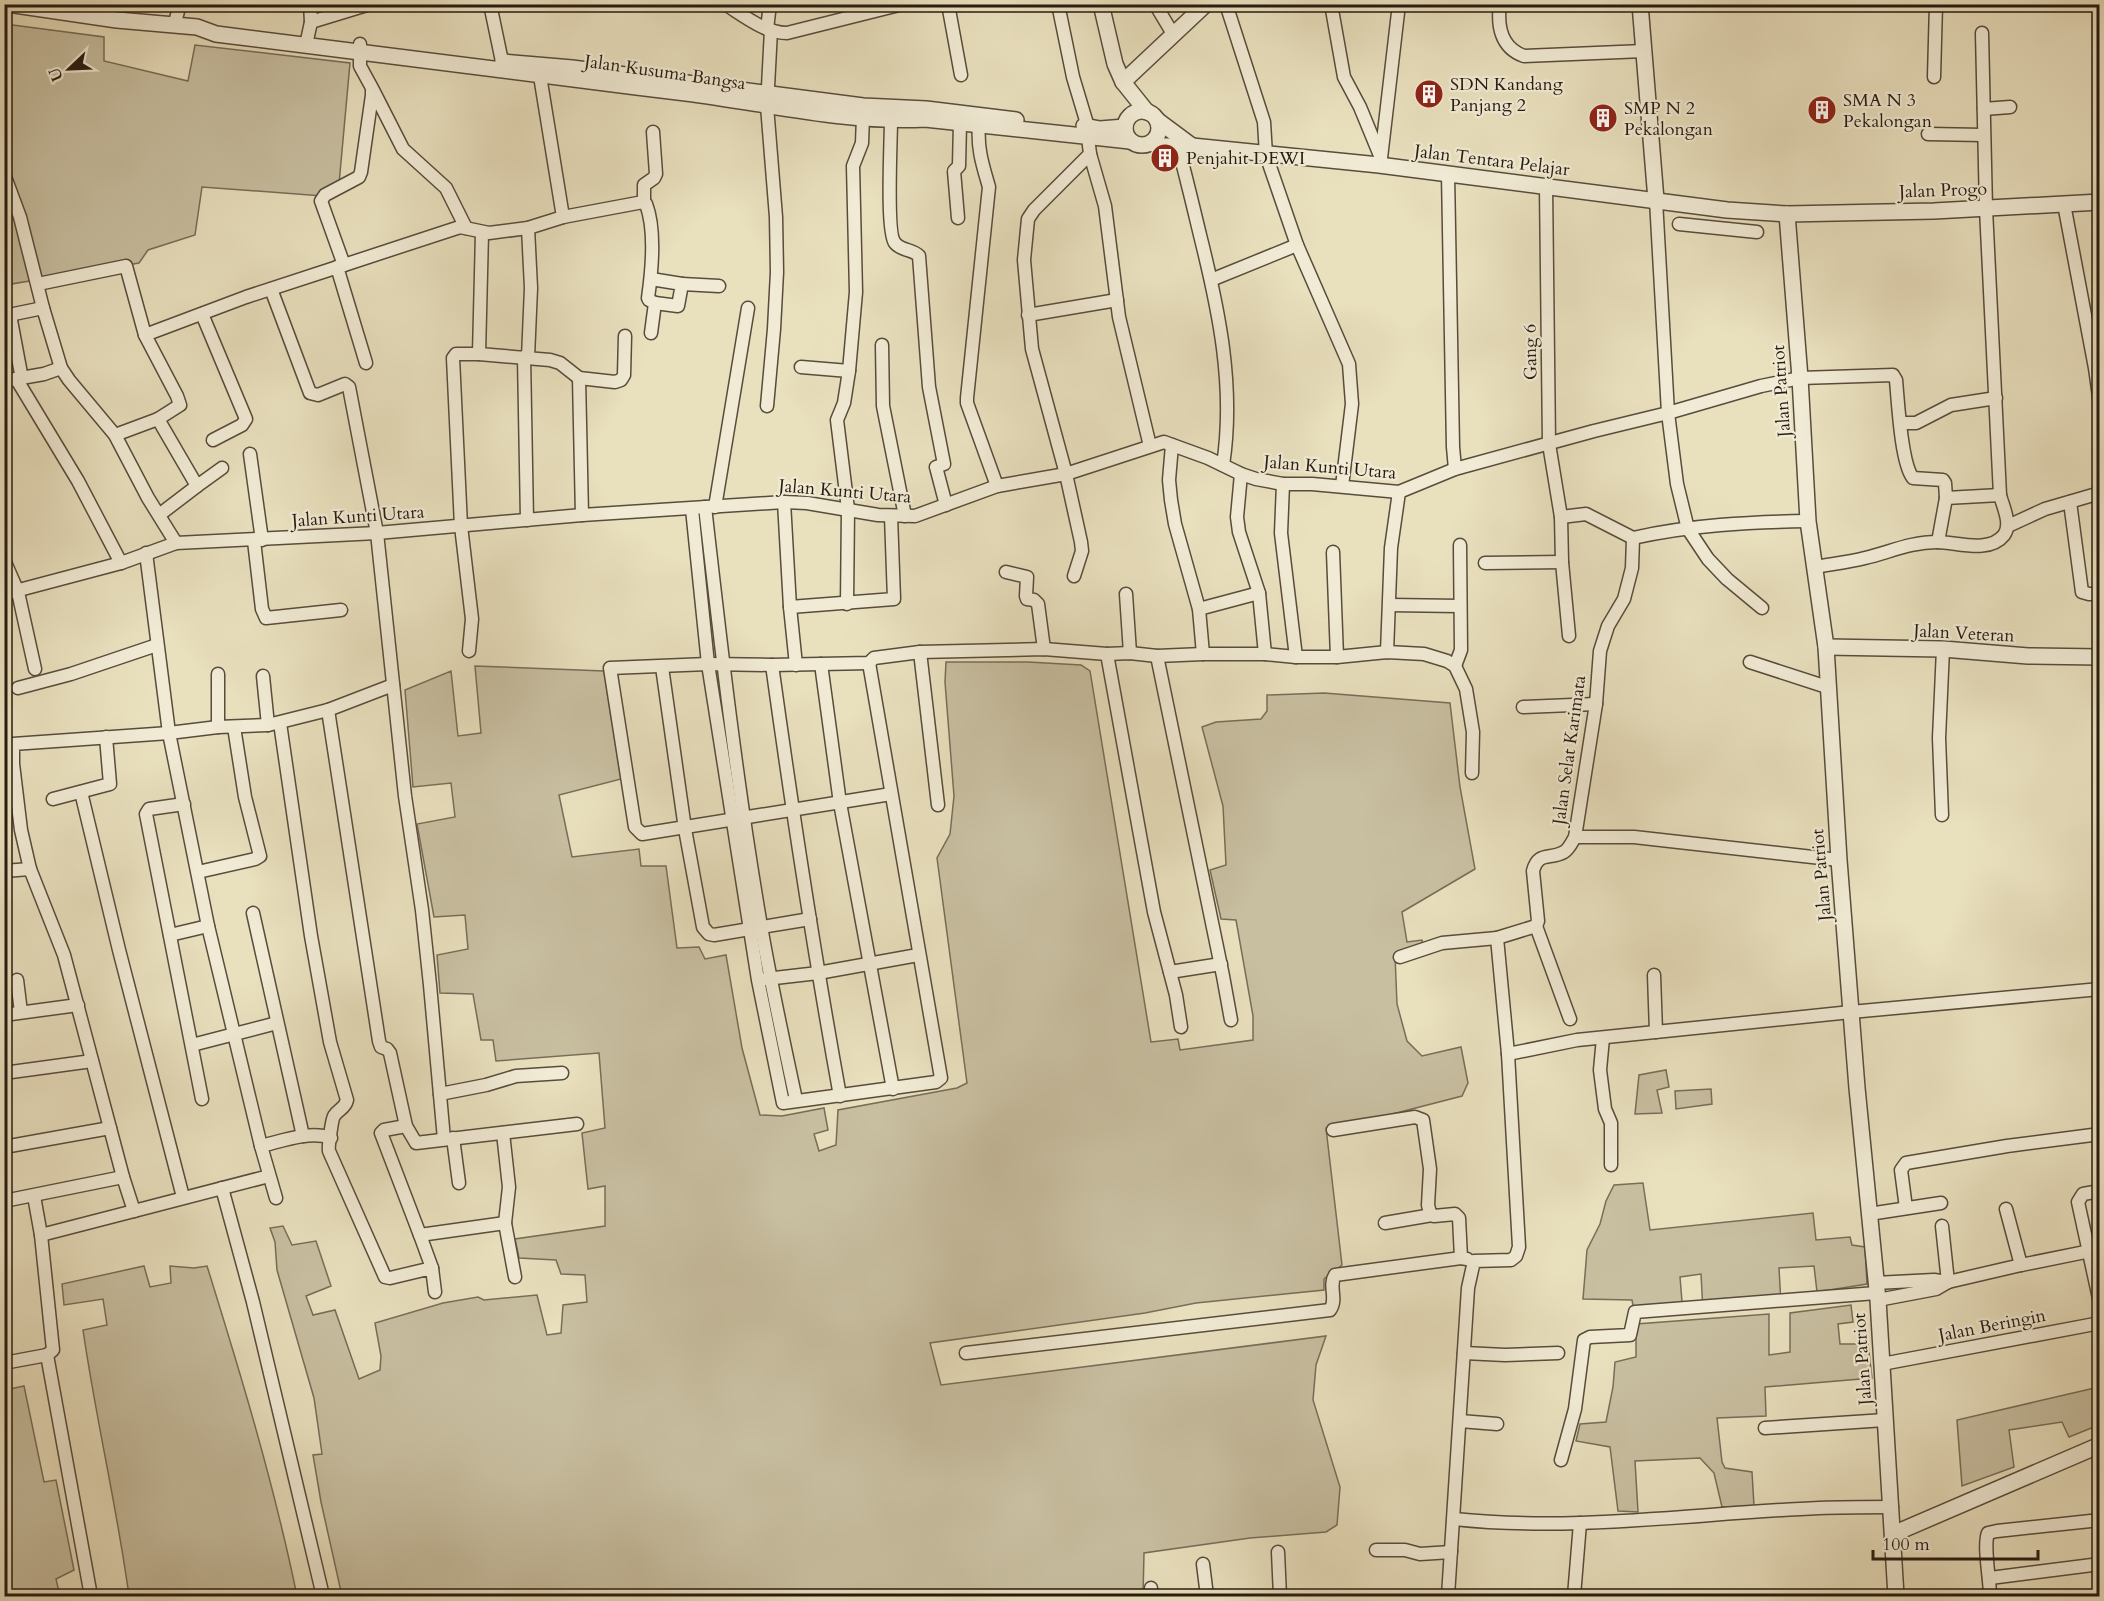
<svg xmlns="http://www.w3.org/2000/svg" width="2104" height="1601" font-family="Cardo,serif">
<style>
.green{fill:#c8bfa1;stroke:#786d59;stroke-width:1.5}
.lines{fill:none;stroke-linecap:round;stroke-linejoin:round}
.minor-casing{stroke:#584c3c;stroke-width:15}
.tertiary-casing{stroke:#584c3c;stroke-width:18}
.minor{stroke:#f1ebd5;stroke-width:12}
.tertiary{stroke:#f1ebd5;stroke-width:15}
.labels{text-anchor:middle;stroke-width:4.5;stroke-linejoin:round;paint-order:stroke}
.street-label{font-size:18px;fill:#271b11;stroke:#f1ebd5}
.poi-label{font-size:18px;fill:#271b11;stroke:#f1ebd5;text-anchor:start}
</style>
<rect width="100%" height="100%" fill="#e9e0be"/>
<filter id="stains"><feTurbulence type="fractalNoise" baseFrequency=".00333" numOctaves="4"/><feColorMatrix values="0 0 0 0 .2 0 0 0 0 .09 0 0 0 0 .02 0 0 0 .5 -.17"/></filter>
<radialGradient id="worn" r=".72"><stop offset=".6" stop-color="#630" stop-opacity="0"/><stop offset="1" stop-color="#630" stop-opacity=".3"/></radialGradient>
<g class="green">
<polygon points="5,24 104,37 104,61 188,81 195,45 350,63 339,184 323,196 202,187 195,235 148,250 139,263 5,285"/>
<polygon points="946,662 1028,662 1081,665 1090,671 1151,1042 1178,1039 1180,1050 1253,1040 1253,1016 1236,920 1221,919 1210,870 1226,865 1223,806 1202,727 1216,722 1261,719 1267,711 1267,695 1324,693 1450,703 1460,787 1475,869 1402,912 1407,942 1422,940 1423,945 1395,955 1397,1004 1407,1041 1422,1056 1461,1047 1468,1083 1462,1096 1377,1118 1326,1128 1342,1265 1324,1279 1324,1290 1196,1303 1145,1313 930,1343 941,1385 1326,1336 1316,1365 1313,1400 1340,1487 1337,1525 1326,1532 1250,1538 1144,1553 1143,1596 342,1596 321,1502 313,1455 322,1454 314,1398 277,1270 275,1242 270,1228 283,1226 292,1245 316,1241 331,1286 306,1296 313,1315 335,1310 359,1379 380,1370 381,1356 375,1323 443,1303 478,1297 484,1300 537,1295 547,1335 561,1333 563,1305 587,1302 585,1275 561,1274 556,1260 519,1258 515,1239 605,1226 605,1186 588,1189 582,1133 605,1128 599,1053 496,1061 493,1040 481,1040 473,994 440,993 437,955 468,949 465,915 434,917 417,824 455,817 451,783 413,787 405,690 451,671 458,736 481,733 475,666 604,671 621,779 559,795 572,857 639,849 641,866 666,866 677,948 699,947 705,959 726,955 742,1048 760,1115 782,1116 824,1108 828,1130 814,1134 819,1151 836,1145 838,1110 957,1088 967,1083 937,858 950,834 954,796 945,682"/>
<polygon points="1666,1070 1669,1087 1657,1090 1662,1113 1635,1114 1639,1075"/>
<polygon points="1711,1089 1712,1104 1676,1109 1675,1091"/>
<polygon points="1643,1183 1650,1230 1813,1213 1816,1240 1850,1237 1852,1245 1865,1247 1867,1284 1817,1292 1814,1266 1779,1268 1781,1304 1703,1311 1701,1274 1680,1277 1683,1314 1635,1316 1632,1300 1583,1299 1587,1250 1600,1224 1606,1201 1614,1185"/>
<path d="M144,1266L150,1287L171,1283L170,1266L194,1268L207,1266C241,1375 274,1484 297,1596H129C117,1507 96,1420 83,1330L107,1325L103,1299L64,1305L62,1284Z"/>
<polygon points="1851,1305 1853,1322 1838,1324 1840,1344 1868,1344 1872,1378 1765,1387 1766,1416 1717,1418 1722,1462 1725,1468 1752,1472 1754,1506 1722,1507 1714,1473 1700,1458 1635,1461 1638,1512 1618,1511 1610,1447 1576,1441 1580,1424 1606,1422 1613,1387 1615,1362 1636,1357 1636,1324 1769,1314 1769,1355 1790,1352 1790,1313"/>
<polygon points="24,1386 44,1482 56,1480 74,1570 56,1579 60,1596 5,1596 5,1589 8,1588 4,1569 5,1390"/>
<polygon points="2099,1387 2099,1425 2069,1437 2062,1422 2009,1430 2014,1467 1962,1486 1957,1420"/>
</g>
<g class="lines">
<g class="minor-casing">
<g id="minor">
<polyline points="490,4 504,71"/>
<path d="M725,4C744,16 765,33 787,33L903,4"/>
<polyline points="948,4 961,75"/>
<polyline points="1058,4 1073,77 1088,127"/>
<polyline points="1155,4 1173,34"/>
<polyline points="1226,4 1264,122 1266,155 1297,245 1349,364 1352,404 1342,486"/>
<polyline points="1331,4 1344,77 1360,107 1381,158"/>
<path d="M1500,4C1497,26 1501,48 1524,56L1644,51"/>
<polyline points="311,22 370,4"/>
<polyline points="174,26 180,4"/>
<polyline points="767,29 770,4"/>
<polyline points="306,45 311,22 310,4"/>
<polyline points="1934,77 1936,4"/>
<polyline points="373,90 403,149 446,188 466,228"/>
<polyline points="1984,109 2010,107"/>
<path d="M891,121C891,139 886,233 895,243C901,251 913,249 919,256L929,387L944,464L936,467L946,505"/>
<path d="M979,126C977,149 983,166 989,187L967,398V403L997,486"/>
<polyline points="1928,134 1983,135"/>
<path d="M1178,147C1186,176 1193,206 1200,235C1219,311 1235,387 1223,465"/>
<polyline points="1090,154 1105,206 1119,317 1150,446"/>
<polyline points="1381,158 1399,4"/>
<polyline points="4,174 20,217 43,308 61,368 69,380 115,435 148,498 176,543"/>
<polyline points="1448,174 1453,447 1455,469"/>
<polyline points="1546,186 1549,444 1561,517 1562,562 1569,636"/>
<polyline points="1656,200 1668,413 1677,484 1688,529 1708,559 1727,579 1762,608"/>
<polyline points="644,202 644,185 654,178 656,174 653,132"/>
<polyline points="2064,204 2095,368 2100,404"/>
<path d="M563,217L643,202L646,204C656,230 652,270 648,298L649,300L655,303L651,333"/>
<polyline points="958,218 954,171 959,166 960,123"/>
<polyline points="1679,224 1757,232"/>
<polyline points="482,233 479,354 550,360 560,363 579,378 615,382 621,380 624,375 625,336"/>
<polyline points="344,265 460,227 489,233 528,228 563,217 540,76"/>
<polyline points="337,267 366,363"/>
<polyline points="651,279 682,284 678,306 655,303"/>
<polyline points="1211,280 1297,245"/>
<polyline points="38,284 126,266 145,335"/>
<polyline points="682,284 719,286"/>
<polyline points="271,289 310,393 318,395 345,384 349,387 377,533 405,796 422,910 430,985 444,1139"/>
<polyline points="202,314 246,419 242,425 213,440"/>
<polyline points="10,315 22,379"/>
<polyline points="1028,315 1117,300"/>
<polyline points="4,316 43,308"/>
<polyline points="882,345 883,406 905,516"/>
<polyline points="524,357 527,520"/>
<polyline points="528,357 531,288 528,228"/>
<polyline points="801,367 849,371"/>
<polyline points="579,378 582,515"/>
<polyline points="17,380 78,481 121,563"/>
<polyline points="4,381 44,374 61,368"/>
<polyline points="767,406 774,329 777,272 776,217 767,106 771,30"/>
<polyline points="158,419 197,486 159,515"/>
<polyline points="1901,423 1916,423 1951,405 1996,398"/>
<polyline points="115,435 158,419 180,405 177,396 145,335 246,297 344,265 321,201 325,195 359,177 361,172 372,95 372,88 360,66 360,44"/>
<polyline points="1172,445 1169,480 1171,500 1175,524 1199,609 1203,654"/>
<polyline points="250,454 262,540"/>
<polyline points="1241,474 1237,517 1239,532 1259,593 1265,654"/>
<polyline points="1283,484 1281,533 1296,657"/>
<polyline points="197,486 222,468"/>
<polyline points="784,502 790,607 796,665"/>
<polyline points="2070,502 2082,592 2089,594 2100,594"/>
<path d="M705,507C721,647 737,787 761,926C771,985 784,1043 796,1100"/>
<polyline points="715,507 748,308"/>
<polyline points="692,509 708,664 758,980 783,1103 936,1082 941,1078 869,663"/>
<polyline points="1561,517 1586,514 1633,538"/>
<polyline points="2008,526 2045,509 2100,493"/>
<polyline points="254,541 262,609 266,618 341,610"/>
<polyline points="1938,542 1946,498"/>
<polyline points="1333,552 1337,657"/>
<polyline points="146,553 169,733 208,926 261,1146 276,1198"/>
<polyline points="4,560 18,592 35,669"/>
<polyline points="1485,563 1562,562"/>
<path d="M1815,567C1832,564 1849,562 1865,558C1890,552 1911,542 1937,542C1957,542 1989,554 2004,535C2012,524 2003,507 2000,495L1986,209L1982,33"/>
<polyline points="1006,572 1027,577 1026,596 1027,599 1034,600 1038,604 1044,649"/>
<polyline points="1074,576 1082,551 1081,542 1066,474 1032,349 1024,260 1028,219 1034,210 1090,154 1088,137"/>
<path d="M4,594L121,563L176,543L377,533L582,515L784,502L807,503L878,515L915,516L997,486L1066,474L1164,442L1208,458L1241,474L1256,479L1283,484H1312L1399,492L1455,469L1594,431L1668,413L1761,386L1800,378L1893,375L1896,380C1898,401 1901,464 1913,478L1943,480L1945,483L1946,498L2000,495"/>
<polyline points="1126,594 1130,653"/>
<polyline points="847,604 848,509 837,420 844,403 849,371 856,292 853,166 862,143 863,117"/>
<polyline points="1390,605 1459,606"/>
<polyline points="790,607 894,599 891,516"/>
<polyline points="1199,609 1259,593"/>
<polyline points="469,651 472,619 461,526 453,358 456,354 479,354"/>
<polyline points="920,652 938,805"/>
<polyline points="1387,652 1391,548 1399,492"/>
<polyline points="1107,654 1154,912 1176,995 1181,1027"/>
<polyline points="1157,656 1223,976 1231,1020"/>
<polyline points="1750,662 1827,687"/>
<polyline points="821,664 840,803 893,1089"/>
<path d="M772,665C792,809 814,953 840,1096"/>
<polyline points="1455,666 1461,650 1460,545"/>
<polyline points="662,667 685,829 703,927 709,934 714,935 810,919"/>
<polyline points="218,674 218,727"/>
<polyline points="263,676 268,725"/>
<polyline points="18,688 71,674 157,645"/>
<polyline points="1523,707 1596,704"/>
<polyline points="328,710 379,1041 381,1047 387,1049 390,1053 406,1126 416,1143 577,1124"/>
<path d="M280,723L311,936L330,1042L347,1100C345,1109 338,1109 334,1116C332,1119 328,1147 329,1151L385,1277L390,1278L432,1268L435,1292"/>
<polyline points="81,792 119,950 183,1197"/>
<polyline points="891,794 642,834 635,827 610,668 708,664 772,665 869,663 874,658 920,652 1044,649 1107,654 1130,653 1157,656 1203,654 1265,654 1296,657 1337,657 1387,652 1424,654 1447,661 1455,666 1466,689 1473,732 1472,773"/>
<polyline points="53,799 110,784 106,737"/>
<polyline points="184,804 149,809 146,814 202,1099"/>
<polyline points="1942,815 1939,738 1943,649"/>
<polyline points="1575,837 1634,837 1839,860"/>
<polyline points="4,871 30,869"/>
<polyline points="198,872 255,859 260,856 245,797 234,727"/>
<polyline points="253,913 303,1136"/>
<polyline points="1536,926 1570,1019"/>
<polyline points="170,935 208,926"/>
<polyline points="1400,957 1442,943 1497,938"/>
<polyline points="1170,972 1221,964"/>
<polyline points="1654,975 1656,1032"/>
<polyline points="766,979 818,973 918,955"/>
<polyline points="17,980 21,1012"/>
<polyline points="4,1015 78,1005"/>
<polyline points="1603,1038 1600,1070 1605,1109 1611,1123 1611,1165"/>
<polyline points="192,1045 277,1023"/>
<polyline points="1508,1054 1577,1040 1851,1012 2100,989"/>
<polyline points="4,1073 92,1061"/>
<polyline points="440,1094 486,1085 516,1076 562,1073"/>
<polyline points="406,1126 384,1130 381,1133 420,1235 505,1223"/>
<polyline points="110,1128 64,955 30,869 21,830 13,764 13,744 169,733 218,727 268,725 328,710 393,685"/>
<polyline points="1333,1130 1415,1117 1423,1120 1430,1169 1428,1205 1430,1213 1434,1216 1455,1214 1459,1218 1461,1258 1467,1259"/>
<polyline points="503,1133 509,1187 505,1223 515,1277"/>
<polyline points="453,1138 459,1183"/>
<path d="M261,1146C282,1141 310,1130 331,1138"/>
<polyline points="4,1147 110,1128 123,1177 134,1211 41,1235"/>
<polyline points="222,1188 253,1302 323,1596"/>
<polyline points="2100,1191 2083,1194 2078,1202 2100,1303"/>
<polyline points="4,1201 123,1177"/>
<polyline points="1906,1208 1901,1170 1906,1163 2007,1146 2100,1134"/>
<polyline points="2006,1209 2021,1265"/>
<polyline points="134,1211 269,1176"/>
<polyline points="1869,1214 1941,1203"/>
<polyline points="1385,1223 1432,1215"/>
<polyline points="1942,1226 1948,1282"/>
<polyline points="420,1235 432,1268"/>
<polyline points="1875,1283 1934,1280 1948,1282"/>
<polyline points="1878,1300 1936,1289 1948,1282 2021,1265 2100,1249"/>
<path d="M966,1353L1330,1310C1338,1299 1328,1286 1335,1275L1461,1258"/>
<polyline points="1464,1353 1505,1355 1558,1353"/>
<polyline points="47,1355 91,1596"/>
<polyline points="4,1363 47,1355 53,1350 41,1235 34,1196"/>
<polyline points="1882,1364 2100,1323"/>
<polyline points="1460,1421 1497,1424"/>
<polyline points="1765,1428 1885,1420"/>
<polyline points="1561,1460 1575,1409 1584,1340 1590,1337 1630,1335 1635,1312 1876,1293"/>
<path d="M1454,1519C1576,1532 1697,1513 1819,1508C1843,1507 1867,1507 1892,1507"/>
<polyline points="1376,1550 1405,1550 1420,1554 1451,1552"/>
<polyline points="1278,1552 1280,1596"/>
<polyline points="1203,1564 1207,1596"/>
<polyline points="1990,1578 2100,1564"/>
<polyline points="1151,1588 1151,1596"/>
<path d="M1448,1596L1468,1288L1474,1261L1511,1260L1516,1256L1519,1247L1508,1054L1497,938L1536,926L1538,921L1533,871C1538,851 1550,860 1564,852C1569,849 1572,842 1575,837L1596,704L1600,651L1608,626L1624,599L1632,568L1633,538C1690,525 1750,522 1808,521"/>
<polyline points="1574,1596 1580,1523"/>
<path d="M1990,1596C1990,1579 1983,1546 1988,1533L1997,1531L2100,1520"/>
</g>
</g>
<g class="tertiary-casing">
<g id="tertiary">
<path d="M8,4L117,20L197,27L216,34C372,54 529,74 686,93C765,103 845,123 925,119L1130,141"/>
<polyline points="1101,4 1115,64 1123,82 1147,112"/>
<polyline points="1640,4 1656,200"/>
<polyline points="503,62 572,68 863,106 926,109 1016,120"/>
<polyline points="1123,82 1206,4"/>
<circle cx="1142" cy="128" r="17"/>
<polyline points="1157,120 1192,146"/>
<polyline points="1084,126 1100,129 1125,127"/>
<polyline points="1151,143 1160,146 1192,146 1379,165 1727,210 1787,214 1934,211 2100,202"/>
<polyline points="1787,214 1800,378 1808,521 1826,647 1839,860 1857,1088 1878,1300 1896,1596"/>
<polyline points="1826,647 1943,649 2028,656 2100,657"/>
<polyline points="1893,1534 2100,1445"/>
</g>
</g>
<use href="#minor" class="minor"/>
<use href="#tertiary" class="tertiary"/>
</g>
<defs>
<g id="building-disc" transform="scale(1.5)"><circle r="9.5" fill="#8f2418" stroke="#f1ebd5"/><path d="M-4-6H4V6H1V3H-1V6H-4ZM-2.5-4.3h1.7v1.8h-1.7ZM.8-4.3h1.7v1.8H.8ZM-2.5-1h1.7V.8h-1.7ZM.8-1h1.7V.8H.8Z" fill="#fff"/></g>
</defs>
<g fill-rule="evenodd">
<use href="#building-disc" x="1429" y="94"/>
<use href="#building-disc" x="1822" y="110"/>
<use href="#building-disc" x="1603" y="118"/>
<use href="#building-disc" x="1165" y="158"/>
</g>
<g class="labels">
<g class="street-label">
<text transform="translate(665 72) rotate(8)" y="6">Jalan Kusuma Bangsa</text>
<text transform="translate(1492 160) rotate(7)" y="6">Jalan Tentara Pelajar</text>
<text transform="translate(1943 190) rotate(-2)" y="6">Jalan Progo</text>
<text transform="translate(1530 352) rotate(-91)" y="6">Gang 6</text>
<text transform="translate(1781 391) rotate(-94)" y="6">Jalan Patriot</text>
<text transform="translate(1330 467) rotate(5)" y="6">Jalan Kunti Utara</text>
<text transform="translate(845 491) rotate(5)" y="6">Jalan Kunti Utara</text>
<text transform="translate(358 516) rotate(-4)" y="6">Jalan Kunti Utara</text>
<text transform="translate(1964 633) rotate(3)" y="6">Jalan Veteran</text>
<text transform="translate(1569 750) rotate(-82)" y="6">Jalan Selat Karimata</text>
<text transform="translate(1821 875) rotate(-95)" y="6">Jalan Patriot</text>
<text transform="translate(1992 1325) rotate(-11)" y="6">Jalan Beringin</text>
<text transform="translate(1862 1359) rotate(-94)" y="6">Jalan Patriot</text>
</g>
<g class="poi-label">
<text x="1450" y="90">SDN Kandang<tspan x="1450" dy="21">Panjang 2</tspan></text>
<text x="1843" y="106">SMA N 3<tspan x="1843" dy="21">Pekalongan</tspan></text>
<text x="1624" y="114">SMP N 2<tspan x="1624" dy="21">Pekalongan</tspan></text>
<text x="1186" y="164">Penjahit DEWI</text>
</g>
</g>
<rect width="2104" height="1601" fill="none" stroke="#e9e0be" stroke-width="24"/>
<rect x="6" y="6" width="2092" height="1589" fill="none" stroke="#271b11" stroke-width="3"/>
<rect x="12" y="12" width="2080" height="1577" fill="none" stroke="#271b11" stroke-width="1.5"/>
<g transform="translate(69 69) rotate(247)" stroke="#f1ebd5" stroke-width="4.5" paint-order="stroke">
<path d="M0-4.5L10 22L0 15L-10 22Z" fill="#271b11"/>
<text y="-9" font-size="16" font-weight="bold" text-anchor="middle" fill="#271b11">U</text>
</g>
<path d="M1873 1550v9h165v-9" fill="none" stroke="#271b11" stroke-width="3"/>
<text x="1882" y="1550" font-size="18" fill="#271b11" stroke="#f1ebd5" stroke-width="4.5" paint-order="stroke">100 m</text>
<rect width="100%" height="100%" filter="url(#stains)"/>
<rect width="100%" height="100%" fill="url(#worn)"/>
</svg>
